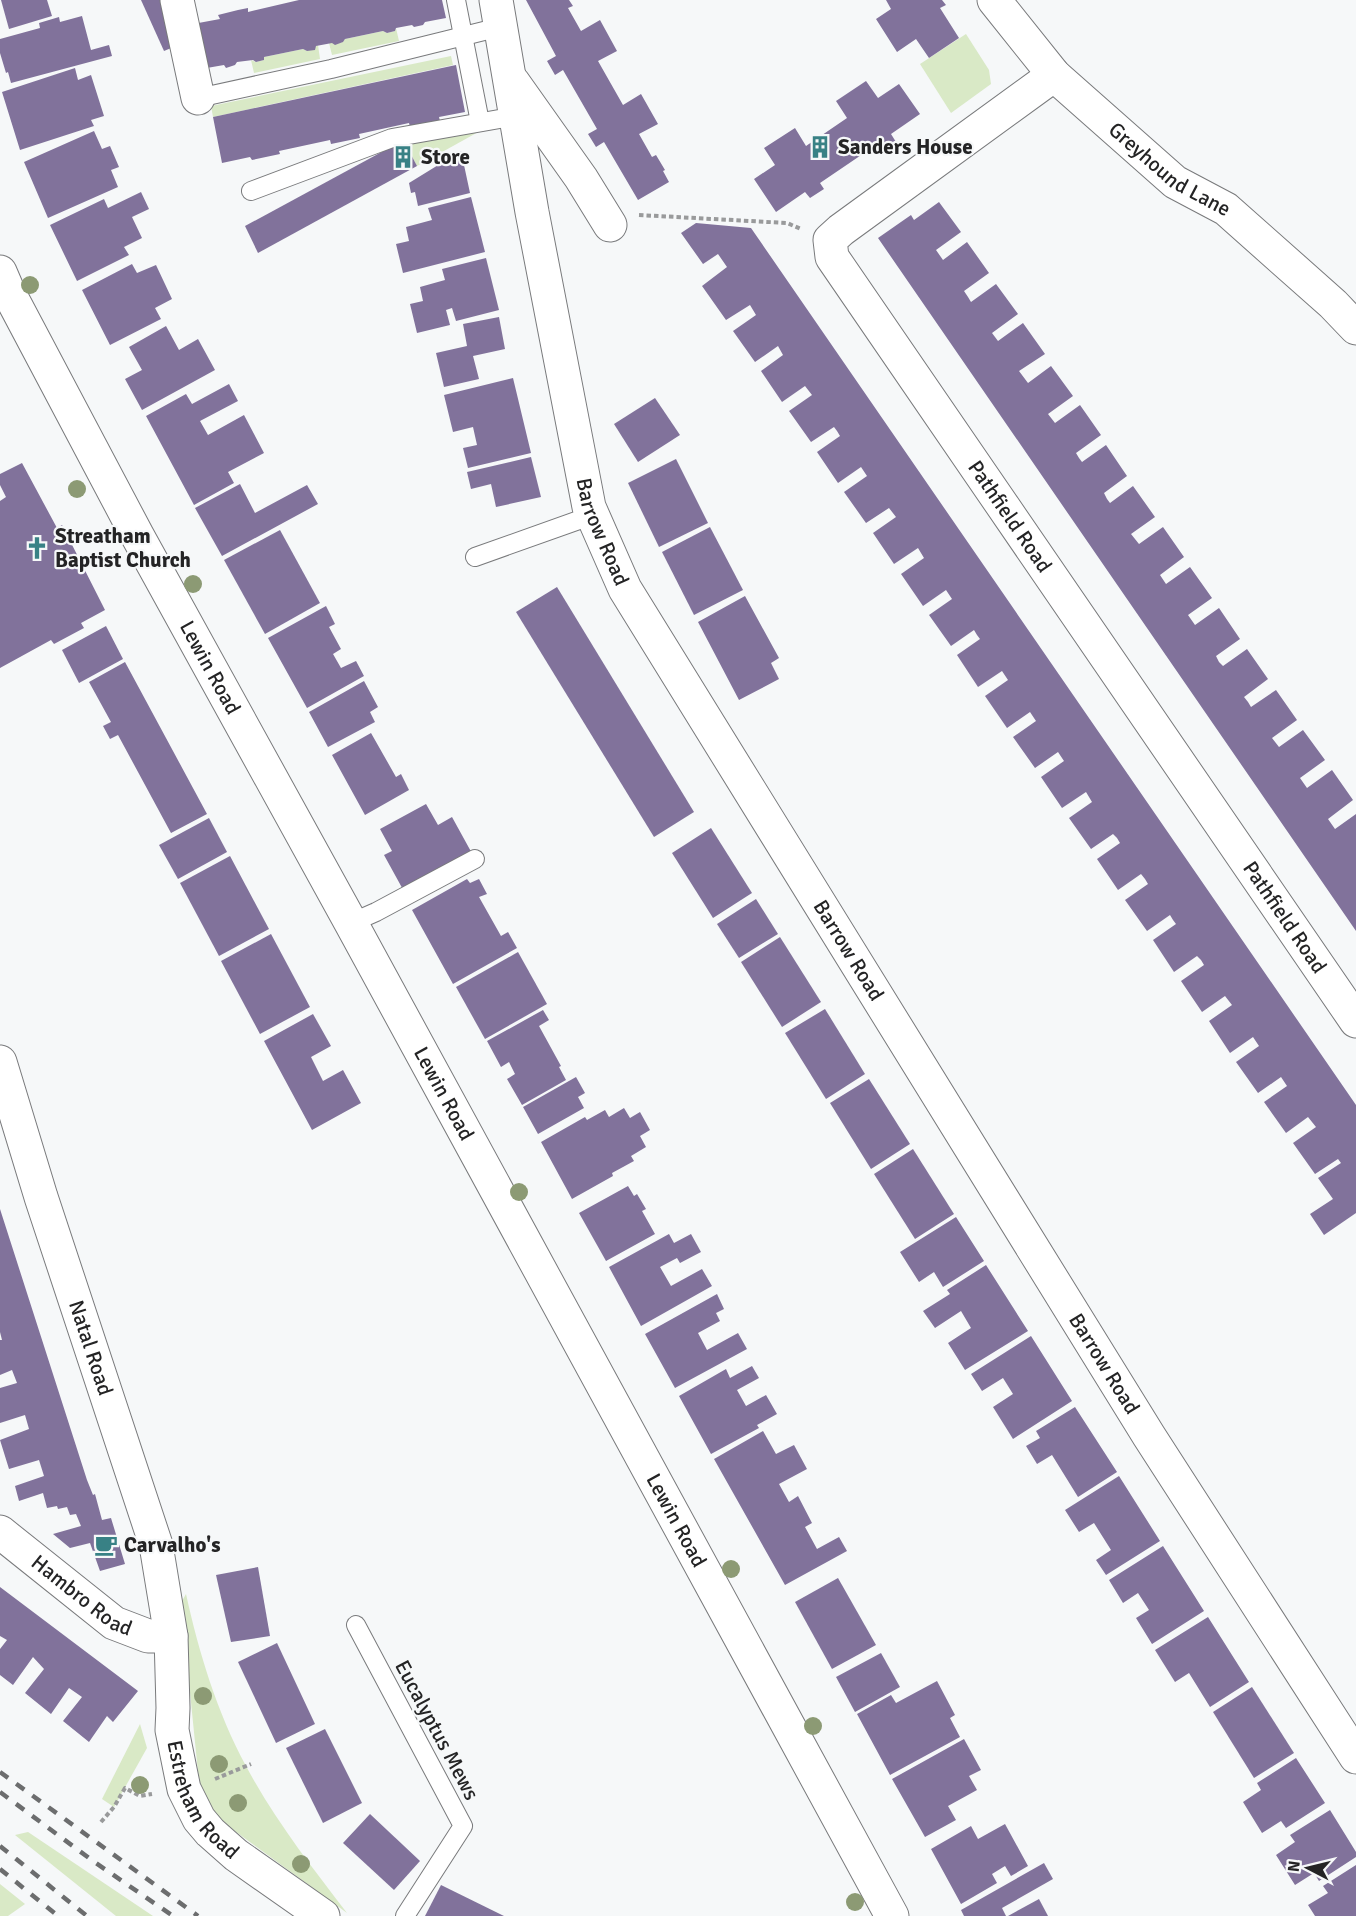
<svg xmlns="http://www.w3.org/2000/svg" width="1356" height="1916" font-family="Signika,sans-serif">
<style>
.green{fill:#d9e9c6}
.building{fill:#81729b}
.lines{fill:none;stroke-linecap:round;stroke-linejoin:round}
.service-casing{stroke:#797a7c;stroke-width:20}
.minor-casing{stroke:#797a7c;stroke-width:35}
.secondary-casing{stroke:#797a7c;stroke-width:35}
.path{stroke:#999a9b;stroke-width:4;stroke-dasharray:4.5 3;stroke-linecap:butt}
.service{stroke:#fff;stroke-width:18}
.minor{stroke:#fff;stroke-width:33}
.secondary{stroke:#fff;stroke-width:33}
.rail{stroke:#6c6d6e;stroke-width:4.5;stroke-dasharray:10 10;stroke-linecap:butt}
.tree{fill:#8c9a74}
.labels{text-anchor:middle;stroke-width:4.5;stroke-linejoin:round;paint-order:stroke}
.poi-label{font-size:21px;font-weight:bold;fill:#242425;stroke:#f6f8f9;text-anchor:start}
.street-label{font-size:21px;fill:#242425;stroke:#f6f8f9}
</style>
<rect width="100%" height="100%" fill="#f6f8f9"/>
<g class="green">
<path d="M396,28L399,41L332,55L329,43C335,42 340,46 345,39L383,31L387,33L395,31Z"/>
<polygon points="966,34 989,70 991,84 951,113 920,64"/>
<polygon points="318,45 320,59 254,73 251,60 256,62 264,60 264,57 303,49 307,51"/>
<polygon points="451,56 453,65 213,117 211,106"/>
<polygon points="489,126 417,166 406,145"/>
<path d="M186,1594C199,1653 217,1712 246,1766C274,1819 311,1866 347,1913L206,1810L198,1772L181,1603Z"/>
<polygon points="140,1724 147,1748 114,1807 102,1799"/>
<polygon points="28,1832 153,1916 116,1916 15,1835"/>
<polygon points="0,1884 25,1904 8,1916 0,1916"/>
</g>
<g class="building">
<polygon points="1,0 47,0 52,16 9,29"/>
<polygon points="141,0 168,0 176,46 164,51"/>
<polygon points="299,0 442,0 446,18 425,22 423,25 414,27 412,25 396,28 395,31 387,33 383,31 345,39 343,42 335,45 332,43 316,46 315,50 307,51 303,49 264,57 264,60 256,62 253,60 237,62 235,65 226,68 224,65 201,69 193,24 220,19 218,15 238,10 248,8 248,12"/>
<polygon points="526,0 569,0 573,6 568,8 581,31 600,20 617,51 598,61 623,105 641,94 658,124 639,134 652,157 656,155 665,170 663,171 669,182 638,200 604,142 596,147 588,134 597,129 563,70 555,75 547,61 556,56"/>
<polygon points="886,0 942,0 946,5 940,8 959,38 929,58 916,39 897,52 876,19 891,9"/>
<polygon points="82,16 91,50 109,45 112,56 11,83 8,72 6,73 0,53 0,39 40,28 39,23 59,17 60,22"/>
<polygon points="456,65 465,112 439,117 440,121 410,127 409,123 359,134 360,138 331,144 330,140 279,151 280,154 252,160 250,157 222,163 213,117"/>
<polygon points="75,68 78,80 91,75 104,116 91,120 94,126 20,150 2,92"/>
<polygon points="866,81 878,98 899,84 920,114 891,134 896,142 881,151 876,145 820,183 824,189 810,198 805,192 776,212 754,179 775,165 764,148 795,128 806,146 847,118 836,101"/>
<polygon points="94,131 102,149 110,146 119,167 111,170 118,187 48,218 24,162"/>
<polygon points="406,145 417,166 258,253 245,226 389,148"/>
<polygon points="461,151 470,193 418,206 415,192 411,193 409,183"/>
<polygon points="141,192 149,209 132,217 142,238 124,247 129,255 77,281 50,225 104,199 108,208"/>
<polygon points="471,197 485,252 403,273 396,244 409,241 406,227 432,220 428,208"/>
<polygon points="939,202 961,232 936,250 943,260 967,242 989,273 964,291 968,297 971,302 996,284 1018,314 992,333 998,341 1023,323 1045,354 1019,371 1028,383 1051,366 1073,396 1048,414 1055,423 1080,405 1101,435 1076,453 1079,458 1082,462 1106,445 1127,476 1104,493 1107,499 1110,503 1133,486 1155,517 1131,534 1139,544 1163,527 1184,557 1160,575 1166,584 1190,567 1212,598 1188,615 1195,625 1219,608 1240,639 1216,656 1219,662 1223,666 1247,649 1268,679 1244,697 1248,702 1251,707 1276,690 1297,720 1272,738 1279,747 1303,730 1325,760 1300,778 1307,788 1332,770 1353,800 1328,819 1335,829 1356,814 1356,931 878,238 911,215 914,220"/>
<polygon points="696,223 751,228 1356,1105 1356,1213 1324,1235 1310,1214 1333,1199 1318,1178 1341,1163 1338,1159 1315,1174 1293,1143 1316,1127 1308,1117 1286,1133 1264,1102 1287,1086 1281,1077 1258,1093 1236,1062 1259,1046 1253,1037 1230,1053 1209,1021 1232,1005 1225,996 1202,1012 1181,981 1204,965 1201,960 1197,956 1174,972 1153,940 1176,924 1173,920 1170,915 1147,931 1125,900 1148,884 1145,879 1141,874 1118,890 1097,859 1120,843 1117,838 1113,834 1091,849 1069,818 1092,802 1086,792 1062,808 1041,777 1064,761 1058,752 1035,768 1013,737 1036,721 1030,712 1007,728 985,696 1008,680 1002,671 978,687 957,655 980,639 977,635 974,630 951,646 929,615 952,599 946,590 923,606 901,574 924,558 918,548 894,564 873,533 896,517 889,508 866,523 844,492 867,476 861,467 838,483 817,452 840,436 837,431 834,427 811,442 789,411 812,395 805,386 782,402 761,371 783,355 778,346 755,362 733,331 756,315 750,305 726,320 702,286 727,267 718,254 703,264 681,233"/>
<polygon points="486,258 499,310 456,321 452,308 446,310 450,325 417,333 410,304 423,301 420,287 445,280 442,269"/>
<polygon points="132,264 137,273 156,265 172,299 155,308 161,319 110,345 82,290"/>
<polygon points="499,317 505,349 473,356 479,379 444,387 436,353 467,346 463,324"/>
<polygon points="166,326 179,350 198,339 215,370 142,410 125,379 142,370 129,347"/>
<polygon points="513,378 531,453 468,468 463,448 477,445 473,427 453,432 444,395"/>
<polygon points="229,384 238,401 200,421 208,435 244,415 264,453 228,472 234,483 194,505 146,416 186,394 192,404"/>
<polygon points="655,398 680,435 638,462 614,424"/>
<polygon points="531,457 541,497 496,507 491,484 471,489 467,472"/>
<polygon points="676,459 708,523 659,547 628,483"/>
<polygon points="22,463 57,528 62,525 105,610 81,623 84,628 54,644 51,640 0,668 0,501 6,497 0,485 0,474"/>
<polygon points="240,484 255,513 307,485 318,504 222,556 195,508"/>
<polygon points="710,527 743,590 694,615 662,552"/>
<polygon points="280,530 320,603 265,634 224,560"/>
<polygon points="557,587 694,812 654,837 516,612"/>
<polygon points="745,596 779,658 771,663 779,679 739,700 698,622"/>
<polygon points="326,606 335,624 329,627 341,649 333,654 341,668 356,661 364,676 307,708 268,638"/>
<polygon points="106,626 123,659 79,683 62,650"/>
<polygon points="125,662 207,814 171,833 118,735 110,739 103,726 111,722 89,682"/>
<polygon points="364,681 378,707 370,712 375,722 328,747 309,712"/>
<polygon points="371,733 396,777 401,774 409,790 365,815 332,755"/>
<polygon points="426,804 438,825 452,817 474,857 406,895 384,855 392,851 380,829"/>
<polygon points="209,818 227,852 178,879 159,845"/>
<polygon points="711,828 752,893 713,918 672,853"/>
<polygon points="230,856 269,929 219,956 180,883"/>
<polygon points="467,879 470,883 479,879 487,894 479,897 501,936 508,932 517,948 453,984 412,910"/>
<polygon points="756,899 778,934 739,958 717,924"/>
<polygon points="271,934 310,1007 260,1034 221,961"/>
<polygon points="780,937 821,1002 782,1027 741,962"/>
<polygon points="518,952 547,1004 485,1039 456,987"/>
<polygon points="825,1009 865,1074 826,1099 785,1033"/>
<polygon points="543,1010 549,1020 539,1026 561,1066 559,1067 566,1080 522,1105 507,1079 515,1074 509,1062 501,1067 487,1041"/>
<polygon points="313,1014 331,1046 311,1057 323,1081 343,1070 361,1103 312,1130 264,1041"/>
<polygon points="576,1077 585,1093 578,1097 584,1108 538,1134 523,1107"/>
<polygon points="869,1079 910,1144 871,1169 830,1103"/>
<polygon points="624,1108 630,1118 640,1112 650,1130 640,1136 646,1147 631,1156 634,1161 612,1173 613,1176 572,1199 541,1142 585,1117 587,1120 605,1110 609,1117"/>
<polygon points="913,1149 954,1214 915,1239 874,1174"/>
<polygon points="628,1186 634,1196 637,1194 646,1209 642,1211 655,1234 606,1261 579,1213"/>
<polygon points="0,1209 87,1480 93,1495 95,1494 102,1520 111,1518 125,1564 100,1571 90,1543 70,1548 53,1534 81,1526 76,1514 70,1515 67,1507 58,1509 57,1506 47,1508 43,1493 19,1501 15,1486 44,1476 39,1460 9,1469 0,1440 29,1429 25,1415 0,1423 0,1388 17,1383 12,1370 0,1375 0,1340 2,1340 0,1332"/>
<polygon points="956,1217 984,1261 943,1287 934,1272 919,1282 900,1252"/>
<polygon points="669,1234 674,1243 691,1234 701,1252 680,1263 677,1258 660,1267 671,1286 702,1269 712,1286 641,1326 609,1267"/>
<polygon points="986,1265 1028,1331 965,1370 948,1343 971,1328 961,1311 935,1328 923,1311 950,1294 947,1290"/>
<polygon points="717,1294 724,1309 716,1313 720,1321 698,1333 707,1350 738,1333 747,1349 675,1388 645,1334"/>
<polygon points="1031,1336 1072,1401 1013,1439 993,1407 1013,1394 1003,1378 982,1391 971,1374"/>
<polygon points="752,1366 759,1378 737,1390 746,1406 766,1395 777,1414 757,1425 759,1428 711,1454 679,1396 726,1369 730,1378"/>
<polygon points="1075,1407 1117,1472 1078,1497 1052,1455 1037,1464 1026,1446 1040,1438 1036,1431"/>
<polygon points="763,1431 776,1454 794,1445 807,1469 779,1484 789,1502 798,1496 812,1523 805,1527 817,1549 839,1537 847,1551 785,1585 714,1459"/>
<polygon points="1119,1476 1160,1541 1106,1575 1096,1560 1111,1550 1094,1523 1079,1532 1065,1510"/>
<polygon points="1163,1546 1204,1611 1152,1644 1136,1618 1149,1610 1138,1593 1123,1603 1109,1580"/>
<polygon points="258,1567 270,1636 231,1642 216,1575"/>
<polygon points="838,1578 876,1645 832,1669 795,1602"/>
<polygon points="0,1587 138,1691 113,1722 107,1716 89,1742 63,1721 82,1697 69,1688 51,1714 25,1693 44,1669 33,1657 13,1685 0,1675 0,1649 7,1640 0,1636"/>
<polygon points="1208,1617 1249,1682 1210,1707 1189,1673 1175,1682 1155,1650"/>
<polygon points="277,1643 315,1724 276,1743 238,1662"/>
<polygon points="881,1653 900,1687 855,1712 836,1677"/>
<polygon points="937,1681 955,1715 950,1718 960,1737 890,1775 857,1714 891,1695 896,1703"/>
<polygon points="1252,1687 1294,1753 1254,1778 1213,1712"/>
<polygon points="325,1729 362,1803 323,1823 286,1748"/>
<polygon points="964,1739 981,1770 969,1776 977,1790 948,1806 956,1820 925,1837 892,1779"/>
<polygon points="1296,1758 1325,1803 1286,1828 1281,1821 1262,1833 1243,1802 1261,1790 1257,1783"/>
<polygon points="1330,1810 1356,1852 1356,1857 1319,1881 1314,1873 1295,1885 1276,1855 1295,1842 1290,1835"/>
<polygon points="370,1814 420,1861 394,1890 343,1843"/>
<polygon points="1005,1824 1028,1866 1011,1876 1005,1866 992,1874 997,1883 961,1904 931,1849 971,1826 978,1839"/>
<polygon points="1044,1863 1053,1879 1002,1908 1006,1916 964,1916 961,1910"/>
<polygon points="1356,1865 1356,1916 1315,1916 1308,1905 1328,1893 1323,1886"/>
<polygon points="441,1885 504,1916 425,1916"/>
<polygon points="1039,1899 1048,1916 1008,1916"/>
</g>
<g class="lines">
<g class="service-casing">
<g id="service">
<polyline points="456,0 480,122"/>
<polyline points="198,98 331,69 500,27"/>
<polyline points="251,191 392,138 516,116"/>
<polyline points="475,557 593,515"/>
<polyline points="351,923 376,912 475,859"/>
<polyline points="356,1625 463,1826 405,1916"/>
</g>
</g>
<g class="minor-casing">
<g id="minor">
<polyline points="177,0 198,98"/>
<path id="s1" d="M496,0L532,212L589,507L625,589L1149,1436L1356,1757"/>
<path id="s2" d="M1054,75L841,230L830,240L832,257L1356,1021"/>
<polyline points="513,82 581,178 610,225"/>
<path id="s3" d="M0,272L9,293L137,535L351,923L892,1916"/>
<path id="s4" d="M0,1062L41,1197L156,1545L171,1636L173,1708L172,1730L184,1789L199,1819L210,1832L236,1855L323,1916"/>
<path id="s5" d="M0,1532L114,1623L148,1636H171"/>
</g>
</g>
<g class="secondary-casing">
<g id="secondary">
<path id="s6" d="M994,0L1054,75L1175,182L1226,209L1333,304L1356,328"/>
</g>
</g>
<g class="path">
<polyline points="639,215 787,223 801,229"/>
<polyline points="215,1779 251,1764"/>
<polyline points="101,1822 114,1807 125,1788 140,1796 152,1794"/>
</g>
<use href="#service" class="service"/>
<use href="#minor" class="minor"/>
<use href="#secondary" class="secondary"/>
<g class="rail">
<polyline points="0,1772 198,1916"/>
<polyline points="0,1792 93,1861 173,1916"/>
<polyline points="0,1846 87,1916"/>
<polyline points="0,1869 58,1916"/>
</g>
</g>
<g class="tree">
<circle cx="30" cy="285" r="9"/>
<circle cx="77" cy="489" r="9"/>
<circle cx="193" cy="584" r="9"/>
<circle cx="519" cy="1192" r="9"/>
<circle cx="731" cy="1569" r="9"/>
<circle cx="203" cy="1696" r="9"/>
<circle cx="813" cy="1726" r="9"/>
<circle cx="219" cy="1764" r="9"/>
<circle cx="140" cy="1785" r="9"/>
<circle cx="238" cy="1803" r="9"/>
<circle cx="301" cy="1864" r="9"/>
<circle cx="855" cy="1902" r="9"/>
</g>
<defs>
<g id="building-bare" transform="scale(1.8)"><path d="M-4-6H4V6H1V3H-1V6H-4ZM-2.5-4.3h1.7v1.8h-1.7ZM.8-4.3h1.7v1.8H.8ZM-2.5-1h1.7V.8h-1.7ZM.8-1h1.7V.8H.8Z" fill="#388185" stroke="#f6f8f9" stroke-width="2.5" paint-order="stroke"/></g>
<g id="church-bare" transform="scale(1.8)"><path d="M-1.2-6h2.4v3.5h3.3v2.4h-3.3V6h-2.4V-.1h-3.3v-2.4h3.3Z" fill="#388185" stroke="#f6f8f9" stroke-width="2.5" paint-order="stroke"/></g>
<g id="cafe-bare" transform="scale(1.8)"><path d="M-5.5-4.5H6V0H3Q3 3.5 0 3.5H-2.5Q-5.5 3.5-5.5 0ZM3-3.2v2h1.7v-2ZM-6 4.5H4V6H-6Z" fill="#388185" stroke="#f6f8f9" stroke-width="2.5" paint-order="stroke"/></g>
</defs>
<g fill-rule="evenodd">
<use href="#building-bare" x="820" y="147"/>
<use href="#building-bare" x="403" y="157"/>
<use href="#church-bare" x="37" y="548"/>
<use href="#cafe-bare" x="106" y="1545"/>
</g>
<g class="labels">
<g class="poi-label">
<text x="838" y="154">Sanders House</text>
<text x="421" y="164">Store</text>
<text x="55" y="543">Streatham<tspan x="55" dy="24">Baptist Church</tspan></text>
<text x="124" y="1552">Carvalho's</text>
</g>
<g class="street-label">
<text dy="7" stroke="none"><textPath href="#s6" startOffset="246">Greyhound Lane</textPath></text>
<text dy="7" stroke="none"><textPath href="#s2" startOffset="610">Pathfield Road</textPath></text>
<text dy="7" stroke="none"><textPath href="#s1" startOffset="543">Barrow Road</textPath></text>
<text dy="7" stroke="none"><textPath href="#s3" startOffset="448">Lewin Road</textPath></text>
<text dy="7" stroke="none"><textPath href="#s2" startOffset="1096">Pathfield Road</textPath></text>
<text dy="7" stroke="none"><textPath href="#s1" startOffset="1030">Barrow Road</textPath></text>
<text dy="7" stroke="none"><textPath href="#s3" startOffset="934">Lewin Road</textPath></text>
<text dy="7" stroke="none"><textPath href="#s4" startOffset="300">Natal Road</textPath></text>
<text dy="7" stroke="none"><textPath href="#s1" startOffset="1516">Barrow Road</textPath></text>
<text dy="7" stroke="none"><textPath href="#s3" startOffset="1420">Lewin Road</textPath></text>
<text dy="7" stroke="none"><textPath href="#s5" startOffset="104">Hambro Road</textPath></text>
<text transform="translate(437 1730) rotate(62)" y="7">Eucalyptus Mews</text>
<text dy="7" stroke="none"><textPath href="#s4" startOffset="772">Estreham Road</textPath></text>
</g>
</g>
<g transform="translate(1308 1868) rotate(277)" stroke="#f6f8f9" stroke-width="4.5" paint-order="stroke">
<path d="M0-4.5L10 22L0 15L-10 22Z" fill="#242425"/>
<text y="-9" font-size="16" font-weight="bold" text-anchor="middle" fill="#242425">N</text>
</g>
</svg>
